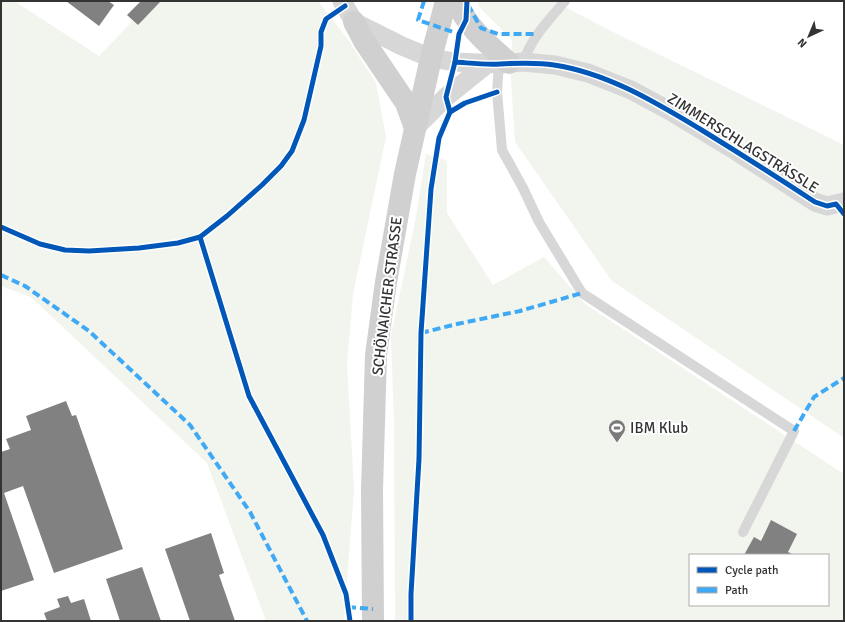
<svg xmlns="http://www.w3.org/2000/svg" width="845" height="622" font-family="Signika,sans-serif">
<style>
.green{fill:#f1f5ed;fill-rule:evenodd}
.building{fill:#818181}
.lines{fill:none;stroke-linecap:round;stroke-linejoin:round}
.service{stroke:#d7d7d7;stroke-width:10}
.minor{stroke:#d7d7d7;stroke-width:19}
.secondary{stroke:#d0d0d0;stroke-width:22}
.quiet{stroke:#3fa9f5;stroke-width:4;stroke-dasharray:8 4;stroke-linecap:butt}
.cycleway-casing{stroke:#fff;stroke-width:8}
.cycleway{stroke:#0057b8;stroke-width:5}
.labels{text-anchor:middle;stroke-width:4;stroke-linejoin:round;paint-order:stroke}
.street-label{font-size:15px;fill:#333;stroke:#fff}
.poi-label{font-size:15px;fill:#333;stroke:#fff;text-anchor:start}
</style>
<rect width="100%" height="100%" fill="#fff"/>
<g class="green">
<polygon points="1,1 14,1 99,56 152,1 318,1 349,41 376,83 386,137 353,294 347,365 354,489 344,621 266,621 207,463 31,297 1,286"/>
<polygon points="478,1 554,1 609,30 844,145 844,438 612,281 515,142 511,80 512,40 479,7"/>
<path d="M426,154L447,161V213L493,285L544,257L585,304L844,474V621H395L394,426L391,335L415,222ZM690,555H828V605H690Z"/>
</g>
<g class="building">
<polygon points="66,1 108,1 114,5 99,26"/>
<polygon points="141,1 161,1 138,25 127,15"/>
<polygon points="66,401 72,416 76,415 123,549 54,573 23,486 4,493 34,580 1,591 1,452 10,449 6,439 31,430 26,416"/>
<polygon points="771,520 797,534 788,552 794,555 744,555 754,537 761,541"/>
<polygon points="211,533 224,573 219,575 235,621 190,621 165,549"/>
<polygon points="142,567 161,621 120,621 106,579"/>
<polygon points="68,596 71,603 84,599 91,621 47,621 44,613 60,607 57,599"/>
</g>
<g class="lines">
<g class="service">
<path d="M523,62C533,36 547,22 565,1"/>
<polyline points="499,64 497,92 502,150 523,188 539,222 582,293 794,431 743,532"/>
</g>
<g class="minor">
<polyline points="342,1 354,22 402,46 431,58 455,62 499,64 523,62 555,65 588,73 631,90 670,111 736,151 815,202 827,206 844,202"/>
<polyline points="415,128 446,97 487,64"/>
</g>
<g class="secondary">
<path d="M457,1C466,27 489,45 509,63"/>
<polyline points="354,22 364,41 406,103 415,128"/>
<polyline points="373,621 372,490 376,355 386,282 405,174 431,58 446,1"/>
</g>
<g class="quiet">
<polyline points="424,1 418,20 459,34"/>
<polyline points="468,5 481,28 498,34 536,34"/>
<polyline points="1,275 25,286 89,331 190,425 250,512 307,621"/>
<polyline points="421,333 457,324 520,311 582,293"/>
<polyline points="794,431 814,397 844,378"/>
<polyline points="348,607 373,609"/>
</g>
<g class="cycleway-casing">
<g id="cycleway">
<path d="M455,62C470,63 485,65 500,64C518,63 536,62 554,65C607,73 655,102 700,129C739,153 777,177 815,202L827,206L836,204L844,214"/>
<polyline points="450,112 465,103 497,92"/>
<polyline points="1,227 40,244 65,250 89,251 139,248 178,243 200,237 227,216 262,185 281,166 292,151 304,120 321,46 321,32 326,19 345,6"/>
<polyline points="200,237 249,396 323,535 346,594 350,621"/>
<polyline points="411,621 411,594 419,459 421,333 431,189 439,138 450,112 446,97 455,62 459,34 466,20 467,1"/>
</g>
</g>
<use href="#cycleway" class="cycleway"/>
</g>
<defs>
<g id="stadium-pin" transform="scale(0.9)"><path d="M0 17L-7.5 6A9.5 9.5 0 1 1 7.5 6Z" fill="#7a7a7a" stroke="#fff"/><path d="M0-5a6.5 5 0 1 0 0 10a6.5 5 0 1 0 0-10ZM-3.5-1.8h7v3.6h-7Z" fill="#fff"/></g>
</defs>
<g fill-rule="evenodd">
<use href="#stadium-pin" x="617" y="428"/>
</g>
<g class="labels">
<g class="street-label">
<text transform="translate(743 143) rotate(32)" y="5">ZIMMERSCHLAGSTRÄSSLE</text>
<text transform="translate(387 296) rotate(-83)" y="5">SCHÖNAICHER STRASSE</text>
</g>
<g class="poi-label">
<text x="630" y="433">IBM Klub</text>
</g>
</g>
<rect width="845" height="622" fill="none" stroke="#333333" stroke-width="4"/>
<rect x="689" y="554" width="140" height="52" fill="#ffffff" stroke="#adadad"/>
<rect x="697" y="567" width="20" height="6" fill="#0057b8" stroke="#adadad"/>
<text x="725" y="574" font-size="12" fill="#333333">Cycle path</text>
<rect x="697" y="587" width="20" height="6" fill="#3fa9f5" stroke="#adadad"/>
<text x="725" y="594" font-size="12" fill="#333333">Path</text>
<g transform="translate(809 36) rotate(224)" stroke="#ffffff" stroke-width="3" paint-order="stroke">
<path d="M0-3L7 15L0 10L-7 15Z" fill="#333333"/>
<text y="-6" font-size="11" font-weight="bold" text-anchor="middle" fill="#333333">N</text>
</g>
</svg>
